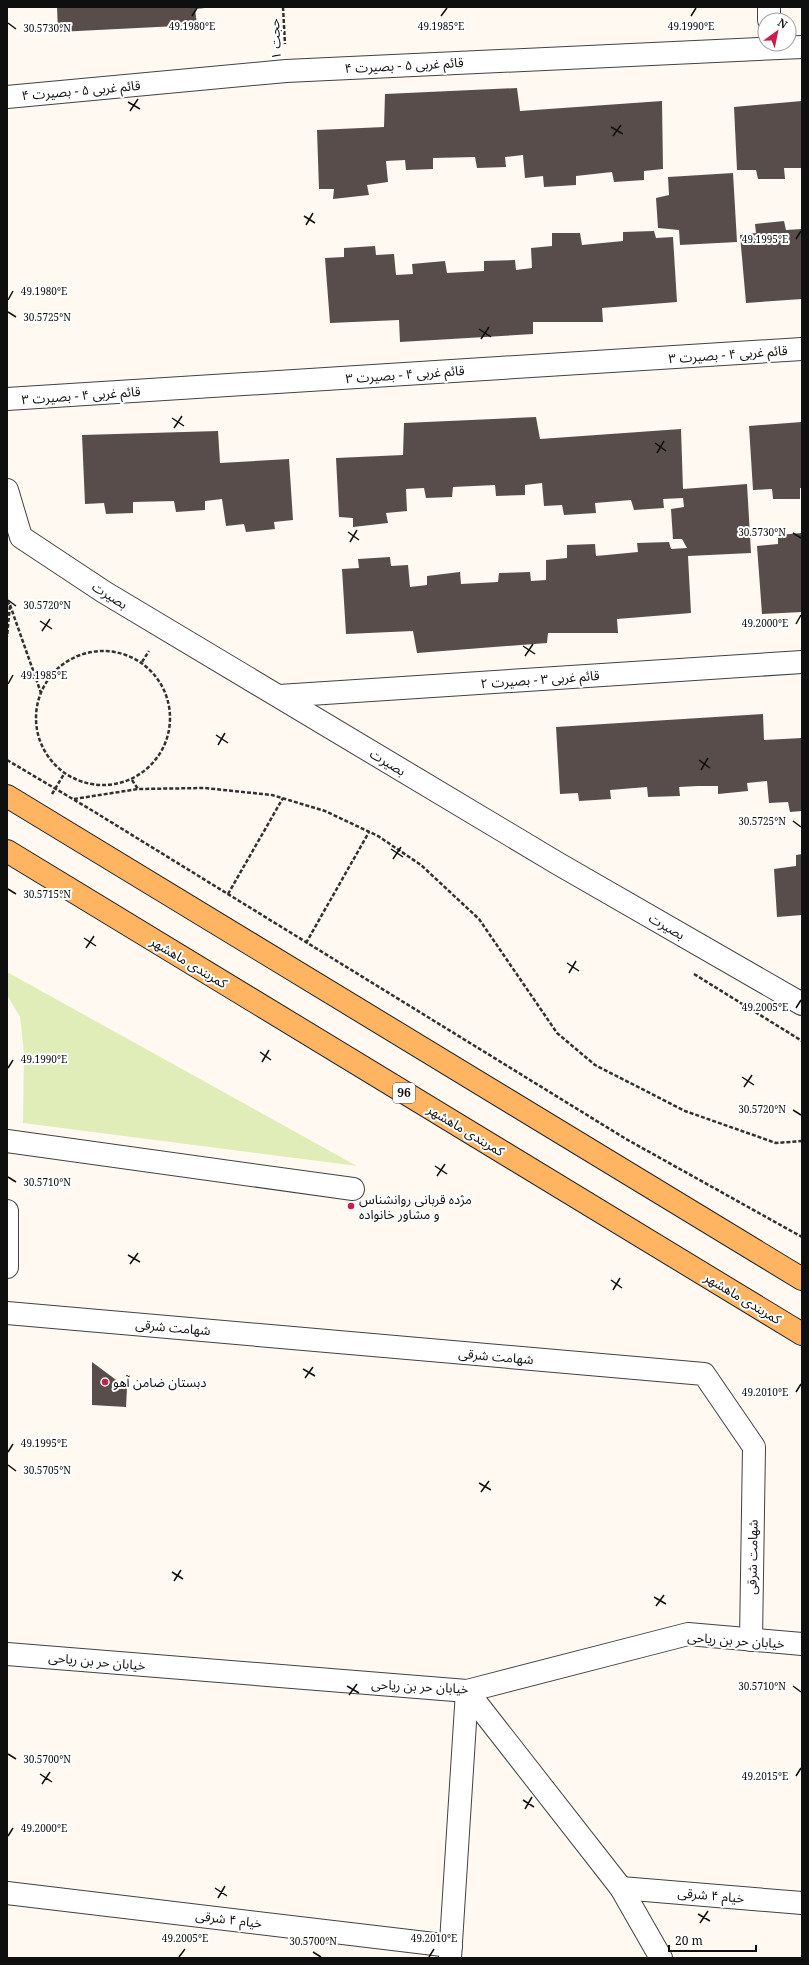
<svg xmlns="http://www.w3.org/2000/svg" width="809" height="1965" font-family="'Noto Serif','Noto Sans Arabic',serif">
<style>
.green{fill:#e0edb8}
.building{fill:#594d4b}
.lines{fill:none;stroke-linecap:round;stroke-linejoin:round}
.minor-casing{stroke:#424242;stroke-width:24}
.major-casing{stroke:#202020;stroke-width:24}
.path{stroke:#313131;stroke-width:2.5;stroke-dasharray:4 2;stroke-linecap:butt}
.minor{stroke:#fff;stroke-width:22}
.major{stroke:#ffb462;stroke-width:22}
.ticks{fill:none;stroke:#0f0f0f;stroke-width:1.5}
.poi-dot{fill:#c91e4d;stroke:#fff;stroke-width:1.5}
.labels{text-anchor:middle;stroke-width:4;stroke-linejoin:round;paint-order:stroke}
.shield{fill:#fff;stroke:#575757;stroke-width:1}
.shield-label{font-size:12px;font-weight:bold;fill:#0f0f0f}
.street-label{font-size:13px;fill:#0f0f0f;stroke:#fff}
.poi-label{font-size:13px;fill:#0f0f0f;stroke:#fff;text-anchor:start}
.ticks-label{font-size:10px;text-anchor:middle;fill:#0f0f0f;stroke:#fff;stroke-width:4;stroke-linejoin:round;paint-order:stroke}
</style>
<rect width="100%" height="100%" fill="#fff9f2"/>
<polygon class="green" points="7,972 357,1166 23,1123 24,1053 20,1017 7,995"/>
<g class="building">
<polygon points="57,7 205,7 205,8 195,9 197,25 58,32"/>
<polygon points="517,88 520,111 662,101 663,169 644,171 644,180 614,182 612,172 576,176 576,185 544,187 543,176 525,178 523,155 505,157 506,167 477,168 475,157 433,158 433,169 406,170 405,160 386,161 388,182 367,185 369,195 333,199 334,189 319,189 317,130 384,127 385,94"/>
<polygon points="802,101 802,168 784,168 785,179 758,179 756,170 737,170 734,107"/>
<polygon points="733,173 737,242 680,245 679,230 658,228 656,198 669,195 668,177"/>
<polygon points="784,221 786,230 802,229 802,299 746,303 740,235 756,233 755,224"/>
<polygon points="654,231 656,238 673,237 677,302 602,308 603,322 533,322 533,334 468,338 400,342 399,320 330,323 325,258 344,257 344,248 375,246 376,255 394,254 396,275 413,274 412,264 445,261 447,273 484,271 484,261 515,260 516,270 532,268 531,248 552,246 552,233 580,233 582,245 623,241 623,232"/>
<polygon points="536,417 540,439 681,429 683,489 747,484 751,553 688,556 691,613 617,619 618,633 548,633 547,643 417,653 413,631 346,634 342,569 359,568 358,559 390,557 391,566 408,565 410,587 427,585 427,576 460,572 461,584 498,582 499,573 530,572 531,581 546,580 546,560 567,558 567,545 595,544 596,556 638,552 637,543 669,542 671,549 687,548 682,539 673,539 671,509 684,507 683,498 663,499 664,508 634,510 631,500 595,503 596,513 564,515 562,505 544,506 542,483 525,485 525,495 496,496 495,485 453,487 452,497 426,498 424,488 406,489 407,511 386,513 388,523 353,527 353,518 339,517 336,458 403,455 404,423"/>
<polygon points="802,422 802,488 800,488 800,499 773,499 772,489 753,490 749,426"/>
<polygon points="218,431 220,463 289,459 293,520 274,522 275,529 246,532 244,524 226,526 222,499 205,501 205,510 176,512 174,501 133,502 133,513 106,514 104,503 85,504 82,435"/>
<polygon points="802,533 802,612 762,614 757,546 778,544 778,535"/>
<polygon points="763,714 764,740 802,738 802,811 790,812 788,802 769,803 767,781 747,783 748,791 718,794 718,786 698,786 679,787 680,796 648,797 647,787 610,790 611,799 579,801 578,793 560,794 556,727"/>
<polygon points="802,854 802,915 777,917 774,869 796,866 796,855"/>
<polygon points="92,1362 127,1388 126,1407 92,1405"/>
</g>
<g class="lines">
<g class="minor-casing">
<g id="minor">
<polyline points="769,7 769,20"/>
<polyline points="7,97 286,71 802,47"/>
<polyline points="7,399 802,349"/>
<polyline points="7,490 21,537 104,592 557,863 802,1004"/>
<polyline points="279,696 802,662"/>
<polyline points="7,1141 353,1189"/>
<polyline points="7,1211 7,1267"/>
<polyline points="7,1313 704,1374 754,1447 751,1640"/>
<polyline points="7,1654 467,1691 688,1634 802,1644"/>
<polyline points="467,1691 621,1888 661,1958"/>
<polyline points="621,1888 802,1903"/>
<polyline points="7,1893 451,1946"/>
<polyline points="450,1958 467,1691"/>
</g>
</g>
<g class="major-casing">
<g id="major">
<polyline points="7,796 802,1279"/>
<polyline points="7,851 802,1334"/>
</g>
</g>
<g class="path">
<polyline points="283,7 285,44"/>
<polyline points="7,601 10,605 7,637"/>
<polyline points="10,605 41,693"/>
<circle cx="103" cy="718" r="67"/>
<polyline points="142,662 149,651"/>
<polyline points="7,760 93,811 626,1139 802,1237"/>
<polyline points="132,780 138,789"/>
<polyline points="52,794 64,774"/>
<polyline points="74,799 138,789 205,788 272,795 325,811 378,836 421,865 479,919 557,1033 595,1065 685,1111 776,1143 802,1141"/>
<polyline points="228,894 283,798"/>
<polyline points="306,943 369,832"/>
<polyline points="694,974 802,1041"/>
</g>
<use href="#minor" class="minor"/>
<use href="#major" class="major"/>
</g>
<path class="ticks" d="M192,16L197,8M441,16L447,8M691,16L696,8M8,23L16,29M128,102L140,109M130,111L138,99M611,127L623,134M613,136L621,125M304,216L315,223M306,225L313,213M796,239L801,231M8,300L13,291M8,312L16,317M479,329L491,337M481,339L489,327M172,418L184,426M174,428L182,416M655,443L666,451M657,453L664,441M348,532L359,540M793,533L801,538M350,542L357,530M8,600L16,606M40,621L52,629M796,624L801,615M42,631L50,619M523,646L535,654M525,656L533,644M8,684L13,675M216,735L228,743M218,745L225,733M699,760L710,768M701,770L708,758M793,821L801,827M391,849L403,857M393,859L401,847M8,889L16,894M84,938L96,946M86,948L94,936M567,963L579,971M569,973L576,961M796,1008L801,1000M260,1052L271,1060M262,1062L269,1050M8,1068L13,1060M742,1077L754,1085M744,1087L752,1075M793,1110L801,1115M435,1166L447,1174M437,1176L445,1164M8,1177L16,1182M128,1255L140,1262M130,1264L138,1253M611,1280L622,1288M613,1290L620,1278M303,1369L315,1376M305,1378L313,1367M796,1392L801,1384M8,1452L13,1444M8,1465L16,1471M479,1483L491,1490M481,1492L489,1481M172,1572L183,1579M174,1581L181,1570M654,1597L666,1604M656,1606L664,1595M347,1686L359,1693M793,1686L801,1692M349,1695L357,1684M8,1754L16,1759M40,1774L52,1782M796,1776L801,1768M42,1784L50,1772M523,1800L534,1807M525,1809L532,1797M8,1836L13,1828M215,1888L227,1896M218,1898L225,1886M698,1914L710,1921M700,1923L708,1911M313,1952L321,1957M179,1957L185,1949M429,1957L434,1949"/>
<g class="poi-dot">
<circle cx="351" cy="1206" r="4"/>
<circle cx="105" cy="1382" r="4"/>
</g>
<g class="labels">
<rect class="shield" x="393" y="1083" width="22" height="20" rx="3"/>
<g class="shield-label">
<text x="404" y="1097">96</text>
</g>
<g class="street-label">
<text transform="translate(275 39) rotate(-93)" y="5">حجت ۱</text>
<text transform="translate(404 65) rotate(-3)" y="5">قائم غربی ۵ - بصیرت ۴</text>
<text transform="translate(81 90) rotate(-5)" y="5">قائم غربی ۵ - بصیرت ۴</text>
<text transform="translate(728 354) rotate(-4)" y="5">قائم غربی ۴ - بصیرت ۳</text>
<text transform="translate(405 374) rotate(-4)" y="5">قائم غربی ۴ - بصیرت ۳</text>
<text transform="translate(81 395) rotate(-4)" y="5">قائم غربی ۴ - بصیرت ۳</text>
<text transform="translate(110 595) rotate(32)" y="5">بصیرت</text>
<text transform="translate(540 679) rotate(-4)" y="5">قائم غربی ۳ - بصیرت ۲</text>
<text transform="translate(388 762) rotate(31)" y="5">بصیرت</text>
<text transform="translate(667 926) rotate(30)" y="5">بصیرت</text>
<text transform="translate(189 962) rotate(31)" y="5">کمربندی ماهشهر</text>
<text transform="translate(466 1130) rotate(31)" y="5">کمربندی ماهشهر</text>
<text transform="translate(743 1298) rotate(31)" y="5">کمربندی ماهشهر</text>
<text transform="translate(173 1327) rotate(5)" y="5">شهامت شرقی</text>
<text transform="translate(496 1356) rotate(5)" y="5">شهامت شرقی</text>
<text transform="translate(752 1557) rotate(-89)" y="5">شهامت شرقی</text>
<text transform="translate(736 1640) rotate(4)" y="5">خیابان حر بن ریاحی</text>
<text transform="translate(97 1661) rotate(5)" y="5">خیابان حر بن ریاحی</text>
<text transform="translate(420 1686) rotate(3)" y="5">خیابان حر بن ریاحی</text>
<text transform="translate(711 1895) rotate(5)" y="5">خیام ۴ شرقی</text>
<text transform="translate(229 1919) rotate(7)" y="5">خیام ۴ شرقی</text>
</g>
<g class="poi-label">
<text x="359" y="1204">مژده قربانی روانشناس<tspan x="359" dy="15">و مشاور خانواده</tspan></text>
<text x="113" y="1387">دبستان ضامن آهو</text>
</g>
</g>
<g class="ticks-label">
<text x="441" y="30">49.1985°E</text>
<text x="192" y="30">49.1980°E</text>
<text x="691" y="30">49.1990°E</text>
<text x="47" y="32">30.5730°N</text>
<text x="765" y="243">49.1995°E</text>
<text x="44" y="295">49.1980°E</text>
<text x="47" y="321">30.5725°N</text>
<text x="762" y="536">30.5730°N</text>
<text x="47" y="609">30.5720°N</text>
<text x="765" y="627">49.2000°E</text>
<text x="44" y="679">49.1985°E</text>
<text x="762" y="825">30.5725°N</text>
<text x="47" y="898">30.5715°N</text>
<text x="765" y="1011">49.2005°E</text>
<text x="44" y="1063">49.1990°E</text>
<text x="762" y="1113">30.5720°N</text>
<text x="47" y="1186">30.5710°N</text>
<text x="765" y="1396">49.2010°E</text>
<text x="44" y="1447">49.1995°E</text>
<text x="47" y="1474">30.5705°N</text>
<text x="762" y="1690">30.5710°N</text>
<text x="47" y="1763">30.5700°N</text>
<text x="765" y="1780">49.2015°E</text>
<text x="44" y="1832">49.2000°E</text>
<text x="185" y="1942">49.2005°E</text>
<text x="434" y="1942">49.2010°E</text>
<text x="313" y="1945">30.5700°N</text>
</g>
<rect width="809" height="1965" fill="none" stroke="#0f0f0f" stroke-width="16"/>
<g transform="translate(777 32) rotate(33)"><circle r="19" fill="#ffffff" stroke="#9f9f9f"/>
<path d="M0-3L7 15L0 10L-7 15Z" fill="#c91e4d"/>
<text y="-6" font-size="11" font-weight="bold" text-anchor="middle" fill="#0f0f0f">N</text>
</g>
<path d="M669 1945v6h87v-6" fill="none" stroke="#0f0f0f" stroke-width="2"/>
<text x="675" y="1945" font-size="12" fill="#0f0f0f" stroke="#ffffff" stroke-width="3" paint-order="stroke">20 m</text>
</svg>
